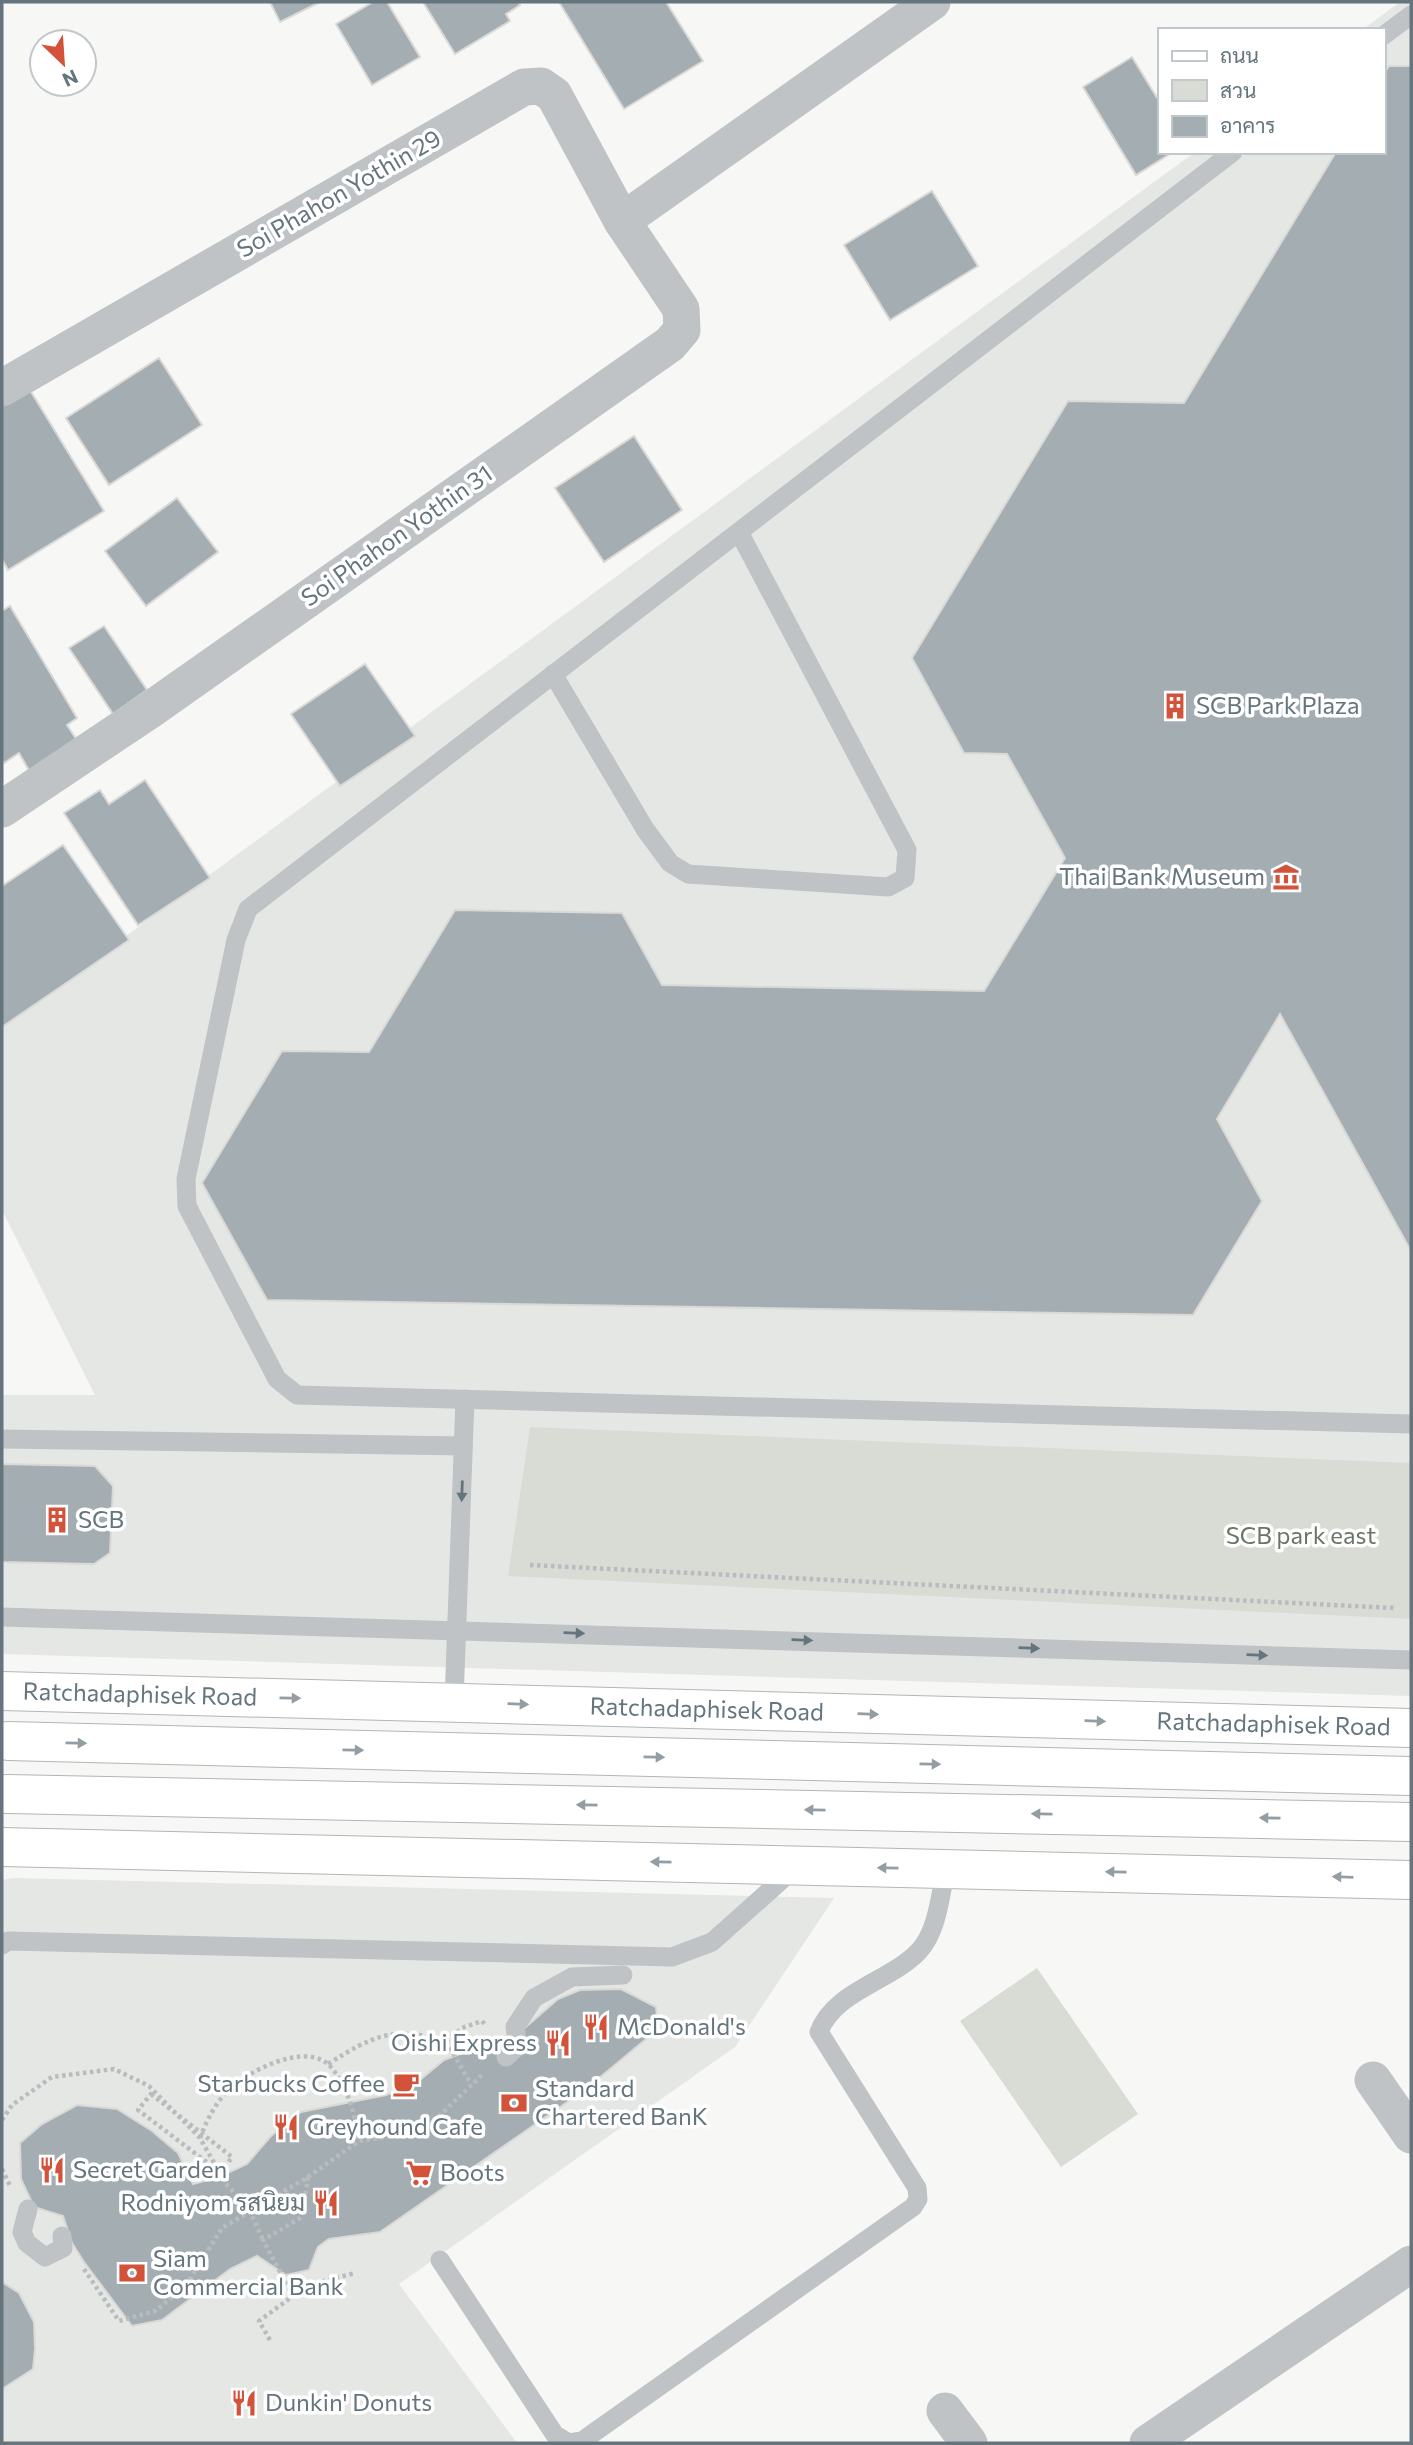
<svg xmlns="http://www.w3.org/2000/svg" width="1413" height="2445" font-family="Commissioner,Sarabun,sans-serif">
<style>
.built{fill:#e5e7e5}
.green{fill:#d8dcd5}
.building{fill:#a4adb1;stroke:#d9d9d7;stroke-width:2}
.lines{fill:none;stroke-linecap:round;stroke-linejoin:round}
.primary-casing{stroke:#b0b6b9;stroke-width:40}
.path{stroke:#b9bcbe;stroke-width:4.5;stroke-dasharray:3.5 3.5;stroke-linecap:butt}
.lane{stroke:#bfc3c6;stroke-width:19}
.street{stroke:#bfc3c6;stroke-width:37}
.primary{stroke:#fff;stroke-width:38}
.oneway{fill:#65757d}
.oneway2{fill:#939ea4}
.labels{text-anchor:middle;stroke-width:7;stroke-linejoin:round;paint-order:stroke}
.street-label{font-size:24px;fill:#65757d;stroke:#fff}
.poi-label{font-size:24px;fill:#65757d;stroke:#fff;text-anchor:start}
.park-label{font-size:24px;fill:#687664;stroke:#fff}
</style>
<rect width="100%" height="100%" fill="#f7f7f5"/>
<g class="built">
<polygon points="1400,2 1411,2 1411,1696 2,1654 2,1395 95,1395 2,1210 2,1027 1195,152 1383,152 1383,30 1362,30"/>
<polygon points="13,1878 834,1898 735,2047 399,2284 517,2443 2,2443 2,1880"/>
</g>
<g class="green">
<polygon points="530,1427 1411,1463 1411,1619 508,1576"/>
<polygon points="1037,1968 1138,2114 1061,2167 960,2021"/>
</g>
<g class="building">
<polygon points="270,2 320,2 280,22"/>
<polygon points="373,2 387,2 420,57 372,85 336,24"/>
<polygon points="423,2 518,2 520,5 506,14 510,21 455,54"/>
<polygon points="559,2 666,2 703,61 624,109"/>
<polygon points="1132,57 1159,101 1159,152 1173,152 1136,175 1083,87"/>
<polygon points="1389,66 1411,66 1411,1251 1280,1014 1217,1119 1262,1201 1193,1315 267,1300 202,1183 282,1051 369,1052 455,910 622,913 662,985 984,991 1065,858 1007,754 964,753 912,658 1068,401 1184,403 1336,152 1383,152 1383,75"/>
<polygon points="932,191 978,266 890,320 844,245"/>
<polygon points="159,358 202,425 109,485 66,418"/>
<polygon points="25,382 104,511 8,570 2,559 2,397"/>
<polygon points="634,436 682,510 604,562 555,488"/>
<polygon points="177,498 218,552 146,606 105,551"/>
<polygon points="10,606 77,718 67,725 80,745 31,774 19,753 4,763 2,760 2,611"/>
<polygon points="104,626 147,690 113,714 69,648"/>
<polygon points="365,664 415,736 340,786 291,714"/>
<polygon points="145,780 210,878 138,925 64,813 100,790 109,804"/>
<polygon points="63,845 129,940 2,1027 2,886"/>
<polygon points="2,1464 95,1466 113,1486 110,1553 94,1564 2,1562"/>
<polygon points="621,1989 656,2007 658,2029 586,2089 380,2232 329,2239 318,2247 309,2270 286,2275 257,2256 230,2269 162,2320 132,2326 84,2262 72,2243 63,2216 34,2207 21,2179 20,2143 42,2124 77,2105 117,2109 152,2131 178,2153 193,2184 219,2177 247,2164 271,2136 301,2112 386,2095 415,2084 444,2060 520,2032 558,1999 580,1990"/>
<polygon points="2,2282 19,2293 34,2322 35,2349 33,2369 2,2389"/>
</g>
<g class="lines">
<g class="primary-casing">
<g id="primary">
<path id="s1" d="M2,1691L1411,1728"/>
<polyline points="8,1741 1411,1776"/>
<polyline points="7,1794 1411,1822"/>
<polyline points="2,1847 1411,1880"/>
</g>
</g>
<g class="path">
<polyline points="530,1565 1394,1608"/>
<polyline points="446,2041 462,2028 482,2021 486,2026"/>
<path d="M328,2064C374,2035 393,2026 446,2041L471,2084"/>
<polygon points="151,2094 232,2157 221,2173 138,2110"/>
<polyline points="2,2120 12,2105 52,2077 114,2069 149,2086 200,2138 226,2184 249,2209 263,2240"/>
<path d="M200,2138C205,2124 214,2106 224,2095C243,2073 305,2040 330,2066C348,2086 355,2115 359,2141"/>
<polyline points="2,2169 10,2186"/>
<polyline points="308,2177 359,2141 400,2135 436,2119 482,2075"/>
<polyline points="84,2269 119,2321 155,2311 185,2287 222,2228 308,2177 302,2217 263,2240 293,2296 326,2280 356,2273"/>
<polyline points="270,2340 259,2321 293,2296"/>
</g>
<g class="lane">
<polyline points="1383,36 1411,15"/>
<polyline points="1233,152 248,909 236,940 186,1179 187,1206 277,1379 297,1395 1411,1424"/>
<polyline points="553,674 645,829 670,863 688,874 888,887 905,878 907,850 739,532"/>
<polyline points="2,1439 463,1446"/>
<polyline points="2,1617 1411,1660"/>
<polyline points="454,1702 465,1399"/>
<polyline points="2,1945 8,1941 672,1957 712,1942 795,1868"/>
<polyline points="506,2057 518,2046 515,2027 534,1998 572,1977 623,1975"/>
<polyline points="28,2209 22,2232 27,2243 45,2257 63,2248 62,2236"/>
<path d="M440,2260L555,2435L569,2443L582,2441L913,2207L918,2199L917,2188L819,2032C834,1991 891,1981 919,1951C938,1930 940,1895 946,1869"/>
</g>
<g class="street">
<polyline points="622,221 932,2"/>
<polyline points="2,388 524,87 541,86 554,95 622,221 681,309 682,330 670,344 150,710 2,809"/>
<polyline points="1373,2080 1411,2135"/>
<polyline points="945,2411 969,2443"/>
<polyline points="1148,2443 1411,2264"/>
</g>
<use href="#primary" class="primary"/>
</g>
<defs><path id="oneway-solid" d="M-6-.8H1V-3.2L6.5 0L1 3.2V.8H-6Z" transform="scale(1.75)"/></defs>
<g class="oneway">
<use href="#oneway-solid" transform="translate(462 1491) rotate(92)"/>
<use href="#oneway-solid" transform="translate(574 1633) rotate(2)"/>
<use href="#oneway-solid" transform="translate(802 1640) rotate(2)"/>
<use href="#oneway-solid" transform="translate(1029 1648) rotate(2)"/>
<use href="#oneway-solid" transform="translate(1257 1655) rotate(2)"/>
</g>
<g class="oneway2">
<use href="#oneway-solid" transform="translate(290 1698) rotate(1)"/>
<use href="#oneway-solid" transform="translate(518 1704) rotate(2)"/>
<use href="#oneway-solid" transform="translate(868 1714) rotate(2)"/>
<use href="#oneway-solid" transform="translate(1095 1721) rotate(2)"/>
<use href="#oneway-solid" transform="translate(76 1743) rotate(1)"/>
<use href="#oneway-solid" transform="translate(353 1750) rotate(1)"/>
<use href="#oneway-solid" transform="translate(654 1757) rotate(1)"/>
<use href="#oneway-solid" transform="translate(930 1764) rotate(1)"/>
<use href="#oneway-solid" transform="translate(587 1805) rotate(-179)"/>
<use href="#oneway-solid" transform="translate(815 1810) rotate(-179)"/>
<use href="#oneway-solid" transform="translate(1042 1814) rotate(-179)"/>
<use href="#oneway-solid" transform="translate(1270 1818) rotate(-179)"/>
<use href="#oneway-solid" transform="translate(661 1862) rotate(-179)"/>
<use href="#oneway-solid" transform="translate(888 1868) rotate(-179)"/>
<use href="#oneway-solid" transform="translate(1116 1872) rotate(-179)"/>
<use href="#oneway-solid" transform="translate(1343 1877) rotate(-178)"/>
</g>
<defs>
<g id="building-bare" transform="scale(2.1)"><path d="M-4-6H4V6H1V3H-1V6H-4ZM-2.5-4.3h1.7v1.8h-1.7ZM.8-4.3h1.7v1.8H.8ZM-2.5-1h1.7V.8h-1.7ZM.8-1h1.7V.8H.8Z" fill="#d3523a" stroke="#fff" stroke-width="2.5" paint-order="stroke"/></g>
<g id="museum-bare" transform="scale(2.1)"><path d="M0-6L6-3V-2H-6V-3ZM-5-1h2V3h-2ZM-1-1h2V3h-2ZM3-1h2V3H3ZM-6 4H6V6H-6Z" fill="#d3523a" stroke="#fff" stroke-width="2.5" paint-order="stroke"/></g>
<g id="restaurant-bare" transform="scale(2.1)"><path d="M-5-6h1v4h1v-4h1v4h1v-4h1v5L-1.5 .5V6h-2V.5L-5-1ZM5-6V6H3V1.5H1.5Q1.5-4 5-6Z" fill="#d3523a" stroke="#fff" stroke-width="2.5" paint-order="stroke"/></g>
<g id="cafe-bare" transform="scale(2.1)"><path d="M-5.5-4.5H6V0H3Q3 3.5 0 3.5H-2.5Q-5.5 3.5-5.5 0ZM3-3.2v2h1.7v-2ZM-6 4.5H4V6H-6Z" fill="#d3523a" stroke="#fff" stroke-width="2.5" paint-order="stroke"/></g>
<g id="bank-bare" transform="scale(2.1)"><path d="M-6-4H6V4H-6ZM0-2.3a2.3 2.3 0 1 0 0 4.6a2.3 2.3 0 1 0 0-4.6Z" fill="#d3523a" stroke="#fff" stroke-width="2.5" paint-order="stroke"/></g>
<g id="supermarket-bare" transform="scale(2.1)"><path d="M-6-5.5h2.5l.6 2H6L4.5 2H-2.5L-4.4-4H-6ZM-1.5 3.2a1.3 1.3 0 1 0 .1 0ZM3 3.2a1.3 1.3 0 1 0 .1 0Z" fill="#d3523a" stroke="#fff" stroke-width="2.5" paint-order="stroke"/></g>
</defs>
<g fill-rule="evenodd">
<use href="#building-bare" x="1175" y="706"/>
<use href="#museum-bare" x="1286" y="877"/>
<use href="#building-bare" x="57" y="1520"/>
<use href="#restaurant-bare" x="596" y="2027"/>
<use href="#restaurant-bare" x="558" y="2043"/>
<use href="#cafe-bare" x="406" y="2084"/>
<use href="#bank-bare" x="514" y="2103"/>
<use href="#restaurant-bare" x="286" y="2127"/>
<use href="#restaurant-bare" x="52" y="2170"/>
<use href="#supermarket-bare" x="419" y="2173"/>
<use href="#restaurant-bare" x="326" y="2203"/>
<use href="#bank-bare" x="132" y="2273"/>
<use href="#restaurant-bare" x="244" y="2403"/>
</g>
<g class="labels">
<g class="street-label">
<text transform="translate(339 194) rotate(-30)" y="8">Soi Phahon Yothin 29</text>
<text transform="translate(397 536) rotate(-35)" y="8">Soi Phahon Yothin 31</text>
<text dy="8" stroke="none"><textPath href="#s1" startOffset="138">Ratchadaphisek Road</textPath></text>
<text dy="8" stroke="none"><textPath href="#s1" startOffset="705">Ratchadaphisek Road</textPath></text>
<text dy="8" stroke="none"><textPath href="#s1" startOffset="1272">Ratchadaphisek Road</textPath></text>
</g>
<g class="poi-label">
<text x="1196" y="714">SCB Park Plaza</text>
<text x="1265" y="885" text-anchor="end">Thai Bank Museum</text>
<text x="78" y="1528">SCB</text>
<text x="617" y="2035">McDonald's</text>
<text x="537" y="2051" text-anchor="end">Oishi Express</text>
<text x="385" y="2092" text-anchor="end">Starbucks Coffee</text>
<text x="535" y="2097">Standard<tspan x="535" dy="28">Chartered BanK</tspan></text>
<text x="307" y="2135">Greyhound Cafe</text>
<text x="73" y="2178">Secret Garden</text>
<text x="440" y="2181">Boots</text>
<text x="305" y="2211" text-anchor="end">Rodniyom รสนิยม</text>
<text x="153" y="2267">Siam<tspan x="153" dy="28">Commercial Bank</tspan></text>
<text x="265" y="2411">Dunkin' Donuts</text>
</g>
<g class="park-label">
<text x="1301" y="1544">SCB park east</text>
</g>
</g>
<rect width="1413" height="2445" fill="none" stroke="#65757d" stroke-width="7"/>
<rect x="1158" y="28" width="228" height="126" fill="#ffffff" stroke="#c1c8cb" stroke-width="2"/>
<rect x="1172" y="51" width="35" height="10" fill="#ffffff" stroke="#c1c8cb" stroke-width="2"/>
<text x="1220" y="63" font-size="21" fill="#65757d">ถนน</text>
<rect x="1172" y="80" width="35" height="21" fill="#d8dcd5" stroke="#c1c8cb" stroke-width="2"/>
<text x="1220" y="98" font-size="21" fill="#65757d">สวน</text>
<rect x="1172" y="116" width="35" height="21" fill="#a4adb1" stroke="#c1c8cb" stroke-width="2"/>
<text x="1220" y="133" font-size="21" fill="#65757d">อาคาร</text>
<g transform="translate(63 63) rotate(155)"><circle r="33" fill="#ffffff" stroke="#c1c8cb" stroke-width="2"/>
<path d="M0-5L12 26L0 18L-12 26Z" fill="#d3523a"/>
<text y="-10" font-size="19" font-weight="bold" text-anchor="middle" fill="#65757d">N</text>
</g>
</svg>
